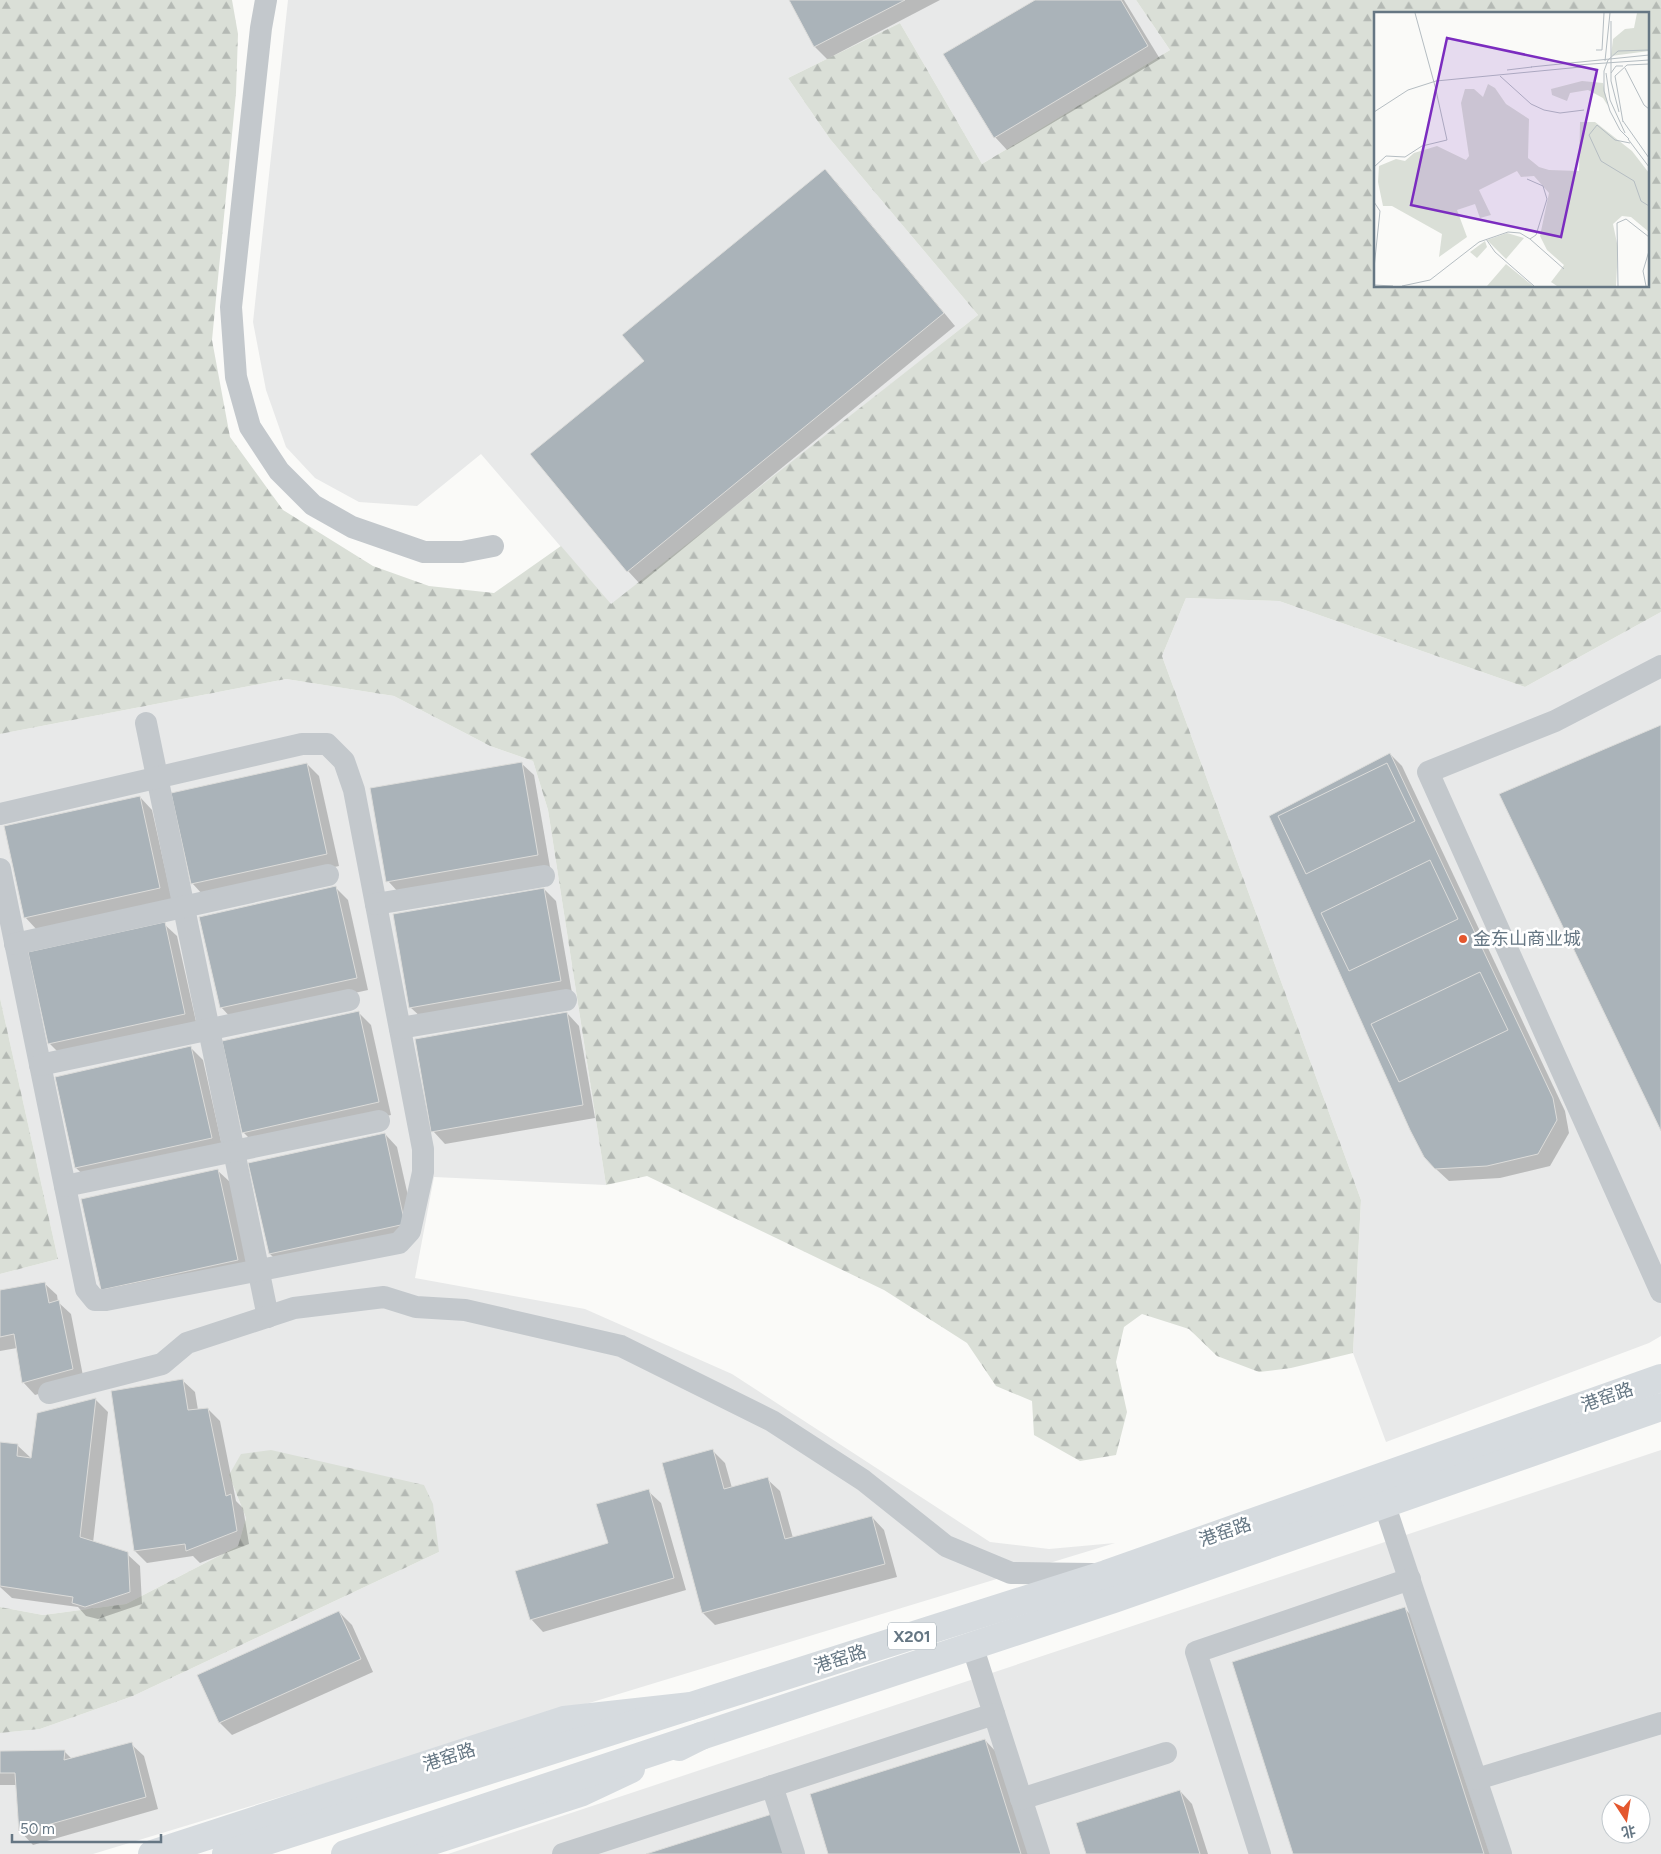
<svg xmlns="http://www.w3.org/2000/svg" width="1661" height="1854" font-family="Figtree,'Noto Sans SC',sans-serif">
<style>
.built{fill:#e8e9e9;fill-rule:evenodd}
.forest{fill:url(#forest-firs);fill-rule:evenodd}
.shadow{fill:#0003}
.building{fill:#aab3b9;stroke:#dcdcda}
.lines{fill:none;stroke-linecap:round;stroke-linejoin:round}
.minor{stroke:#c3c8cc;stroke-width:22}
.major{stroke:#d6dbdf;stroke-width:28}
.highway{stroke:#d6dbdf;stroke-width:28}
.poi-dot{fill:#e4572e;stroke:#fff;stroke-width:2}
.labels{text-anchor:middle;stroke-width:5;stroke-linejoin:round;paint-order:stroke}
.shield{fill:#fff;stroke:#939fa8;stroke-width:1}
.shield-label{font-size:16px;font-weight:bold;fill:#657683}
.poi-label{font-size:18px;fill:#657683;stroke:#fff;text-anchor:start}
.street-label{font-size:18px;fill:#657683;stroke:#fff}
.inset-road{fill:none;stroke:#b5bdc2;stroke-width:1}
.view{fill:#7b2cbf;fill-opacity:0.15;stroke:#7b2cbf;stroke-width:2.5}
.inset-edge{fill:none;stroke:#657683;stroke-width:2.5}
</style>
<defs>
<pattern id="forest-firs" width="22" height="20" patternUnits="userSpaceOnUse" patternTransform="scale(1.25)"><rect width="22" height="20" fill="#dadfd7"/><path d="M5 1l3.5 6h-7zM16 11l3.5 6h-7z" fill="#b4b9b4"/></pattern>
</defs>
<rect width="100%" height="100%" fill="#fafaf8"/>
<g class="built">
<polygon points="288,0 1136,0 1170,50 982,164 900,23 788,78 830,139 978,315 611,605 481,454 417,506 359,502 315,478 286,447 266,390 253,322"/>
<polygon points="1186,598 1279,601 1525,687 1661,612 1661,1336 1649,1343 1386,1442 1353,1353 1361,1200 1162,656"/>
<polygon points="286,679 394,696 490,746 533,761 548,810 606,1185 434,1177 415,1278 585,1309 732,1374 990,1542 1049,1549 1115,1543 93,1854 0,1854 0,1733 40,1729 133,1696 439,1552 229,1475 246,1518 238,1546 126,1604 43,1615 0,1607 0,1274 58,1259 0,998 0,734"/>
<path d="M1661,1450V1854H448ZM1611,1804H1641V1834H1611Z"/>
</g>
<g class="forest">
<path d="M0,0H232L238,34L236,93L212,340L230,437L283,510L373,566L429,586L494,593L561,546L611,604L978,315L830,139L788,78L900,23L982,164L1170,50L1136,0H1661V612L1525,687L1279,601L1186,598L1162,656L1361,1200L1353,1353L1291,1368L1259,1372L1217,1356L1189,1329L1142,1314L1124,1327L1116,1362L1127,1412L1116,1455L1080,1461L1034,1435L1032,1401L996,1386L967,1343L884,1290L647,1176L606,1185L548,810L533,761L490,746L394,696L286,679L0,734ZM1375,14H1647V286H1375Z"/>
<polygon points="0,998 58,1259 0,1274"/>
<polygon points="271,1450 424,1485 433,1504 439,1552 133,1696 40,1729 0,1733 0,1607 43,1615 126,1604 238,1546 246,1518 229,1475 241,1454"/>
</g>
<g class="shadow">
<polygon points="790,0 940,0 827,59 815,47"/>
<polygon points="1037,0 1124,0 1160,59 1007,150 995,137"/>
<polygon points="825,171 837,183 955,326 640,584 628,571 646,361"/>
<polygon points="1390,754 1402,766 1565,1111 1569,1133 1550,1166 1500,1178 1449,1181 1436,1169"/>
<polygon points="521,763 534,775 550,867 400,894 388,881"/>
<polygon points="307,764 319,776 339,866 204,896 192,883"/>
<polygon points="140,797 152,810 172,900 37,930 25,917"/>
<polygon points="336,888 348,900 368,990 233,1020 221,1007"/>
<polygon points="544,889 556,901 572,993 423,1019 410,1007"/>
<polygon points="164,924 177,936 197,1026 62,1056 49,1043"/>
<polygon points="358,1012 371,1025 391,1115 256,1145 243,1132"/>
<polygon points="567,1013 579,1026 595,1118 445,1144 433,1131"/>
<polygon points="191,1048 203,1060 223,1150 89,1180 76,1168"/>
<polygon points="385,1134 397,1147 417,1236 282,1266 270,1254"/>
<polygon points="217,1170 230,1182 250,1272 102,1290"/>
<polygon points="44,1283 57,1295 58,1302 71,1314 84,1381 35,1395 23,1382 17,1348 0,1351 0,1291"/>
<polygon points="182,1380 195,1392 198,1410 208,1409 220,1421 236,1501 243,1508 249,1544 200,1563 193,1556 147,1563 135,1551"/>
<polygon points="96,1400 108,1412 93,1543 127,1554 140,1566 142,1604 98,1619 86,1616 78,1607 12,1598 0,1587 0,1443 17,1445 32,1459"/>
<polygon points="713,1451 725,1463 732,1488 767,1479 780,1491 793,1538 872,1517 884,1530 897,1577 715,1625 703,1613"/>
<polygon points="648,1491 661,1503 686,1590 543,1632 531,1619 609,1544"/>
<polygon points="1405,1609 1417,1621 1491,1854 1294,1854"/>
<polygon points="339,1612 352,1625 373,1672 232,1735 220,1723"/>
<polygon points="985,1740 997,1753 1029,1854 830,1854"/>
<polygon points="131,1744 144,1756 158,1809 33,1845 21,1832 17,1785 0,1785 0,1753 64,1751 72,1759"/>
<polygon points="1180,1791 1192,1804 1208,1854 1088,1854"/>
</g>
<g class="building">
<polygon points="789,0 905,0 814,47"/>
<polygon points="1035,0 1121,0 1148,46 994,138 943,54"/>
<polygon points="825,169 944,313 627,572 530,454 644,361 622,335"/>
<polygon points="1661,725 1661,1131 1499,794"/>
<polygon points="1390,753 1553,1098 1557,1120 1538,1154 1487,1166 1435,1169 1424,1157 1410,1130 1269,816"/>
<polygon points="522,762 538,855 386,882 370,788"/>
<polygon points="307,763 327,854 191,884 171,793"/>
<polygon points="1387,763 1415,821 1306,874 1278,816"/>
<polygon points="140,796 160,888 24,918 4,826"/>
<polygon points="1430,860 1458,919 1349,971 1321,913"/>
<polygon points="336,886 357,978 220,1008 199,917"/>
<polygon points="544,888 561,981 409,1008 393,914"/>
<polygon points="165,922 185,1014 48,1044 28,952"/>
<polygon points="1480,972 1508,1030 1399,1082 1371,1024"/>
<polygon points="359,1011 379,1102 242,1133 222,1041"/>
<polygon points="567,1012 583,1105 431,1132 415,1039"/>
<polygon points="191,1046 212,1138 75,1168 55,1077"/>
<polygon points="385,1133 405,1224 269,1254 248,1163"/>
<polygon points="218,1169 238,1260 101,1290 81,1199"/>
<polygon points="45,1282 49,1303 59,1300 73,1369 22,1383 14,1334 0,1337 0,1290"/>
<polygon points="183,1379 188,1410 208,1408 226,1496 231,1494 237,1531 186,1551 185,1544 134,1551 111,1391"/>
<polygon points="96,1398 80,1537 128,1552 130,1592 85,1607 72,1603 73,1597 0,1586 0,1442 18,1444 17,1456 31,1458 37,1413"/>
<polygon points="713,1449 724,1489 768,1477 785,1539 872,1516 885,1564 702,1613 662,1463"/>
<polygon points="649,1489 674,1578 530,1620 515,1571 608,1543 596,1504"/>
<polygon points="1405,1607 1484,1854 1293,1854 1232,1662"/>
<polygon points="339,1611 361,1659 219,1723 197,1675"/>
<polygon points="985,1739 1021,1854 828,1854 810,1794"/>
<polygon points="132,1742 146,1797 19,1833 15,1773 0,1773 0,1751 65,1750 64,1760"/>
<polygon points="1180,1790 1200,1854 1086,1854 1076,1823"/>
<polygon points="772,1814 785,1854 646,1854"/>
</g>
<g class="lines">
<g class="minor">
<polyline points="266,0 261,28 231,307 236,377 250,427 279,471 313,505 352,527 424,552 462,552 493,546"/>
<polyline points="1661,666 1555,721 1428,772 1661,1292"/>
<polyline points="146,723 268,1317"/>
<polyline points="0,814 302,744 327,744 344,761 354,790 423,1149 423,1172 410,1231 399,1243 106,1300 95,1300 86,1289 0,869"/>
<polyline points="376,904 544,876"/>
<polyline points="15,944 328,875"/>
<polyline points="400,1028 566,1000"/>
<polyline points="40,1065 349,1000"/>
<polyline points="65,1186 379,1121"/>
<polyline points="49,1393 162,1364 187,1343 294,1308 384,1297 416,1307 465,1310 621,1346 772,1421 863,1480 946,1546 1011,1573 1092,1574"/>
<polyline points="1384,1503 1501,1854"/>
<polyline points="972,1645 1039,1854"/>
<polyline points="1477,1779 1661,1723"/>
<polyline points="772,1786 794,1854"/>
<polyline points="1021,1799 1166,1753"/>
<polyline points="563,1854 994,1714"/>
<polyline points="1260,1854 1196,1652 1410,1579"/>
</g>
<g class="major">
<polyline points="679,1747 701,1736 1114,1599 1661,1407"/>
<polyline points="152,1854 564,1720 691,1706 1106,1574 1661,1378"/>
<polyline points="392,1854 580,1793 631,1769"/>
</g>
<g class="highway">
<polyline points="226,1854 691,1706"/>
<polyline points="345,1854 701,1736"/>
</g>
</g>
<circle class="poi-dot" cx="1463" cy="939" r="5"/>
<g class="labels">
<rect class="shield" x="888" y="1622.5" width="48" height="27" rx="4"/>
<g class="shield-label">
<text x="912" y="1642">X201</text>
</g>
<g class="poi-label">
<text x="1473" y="945">金东山商业城</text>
</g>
<g class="street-label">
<text transform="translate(1607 1397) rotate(-19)" y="6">港窑路</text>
<text transform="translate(1225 1532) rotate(-19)" y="6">港窑路</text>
<text transform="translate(840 1659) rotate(-18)" y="6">港窑路</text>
<text transform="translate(449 1757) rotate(-18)" y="6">港窑路</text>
</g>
</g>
<g transform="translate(1374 12)">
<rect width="275" height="275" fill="#fafaf8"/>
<path d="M263,1H275V39L237,44L239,27L251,17L260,16ZM208,69L229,71L234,94L229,86L214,78L196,81L193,89L178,83L177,77ZM114,72L121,76L132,92L155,107L154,146L165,155L175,158L205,159L206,110H221L258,139L275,161V220L257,205L248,204L239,212L244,236L242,274H183L177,270L190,253L173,238L166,224L175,181L160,164L147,165L143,159L105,178L117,203L106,206L101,192L83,198L93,225L65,245L68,222L18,194H9L4,170L5,154L22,147L31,149L40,141L63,134L92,148L95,144L87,91L91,77H100L109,85ZM111,229L113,235L103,246L96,240ZM132,252L159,274H113Z" fill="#dadfd7"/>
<path d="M133,221L150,226L132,247L113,228Z" fill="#dadfd7"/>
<path class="inset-road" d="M41,1L61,74M237,9V69L245,100M222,38H228L230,1M231,49L236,1M203,53L275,48M157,55L275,43M251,56L270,93L275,97M133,58L158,55M232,61L236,88L251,121M237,61L242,54H249M126,64L157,92L170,98L186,101L210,98M0,100L34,78L62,69L207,55M249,109L275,146M249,110L241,64L253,53L275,52M254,127L275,155M255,127L246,118L236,99L230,79V59L234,48L244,39L275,38M256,131L241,128L223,113L215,123L227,149L260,169L267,189L275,194M0,155L12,144L31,145L48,134L73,128L61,74M153,167L169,174L173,187L162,223L156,227M0,190L6,199L0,256M112,227L121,240L160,274M0,273L19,274M28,274L56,268L105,230L134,220L146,221L156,227L190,257M244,274L243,211L252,207L275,225M272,274L269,259L275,239"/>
<path class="view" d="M73,26L223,58L187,225L37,193Z"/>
<rect width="275" height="275" class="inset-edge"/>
</g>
<g transform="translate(1626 1819) rotate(168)"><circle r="24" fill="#ffffff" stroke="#c1c8cd"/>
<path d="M0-4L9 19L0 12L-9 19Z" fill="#e4572e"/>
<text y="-8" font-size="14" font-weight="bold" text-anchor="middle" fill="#657683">北</text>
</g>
<path d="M12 1834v8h149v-8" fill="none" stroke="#657683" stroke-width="2.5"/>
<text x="20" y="1834" font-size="15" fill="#657683" stroke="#ffffff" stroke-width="4" paint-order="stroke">50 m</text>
</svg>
